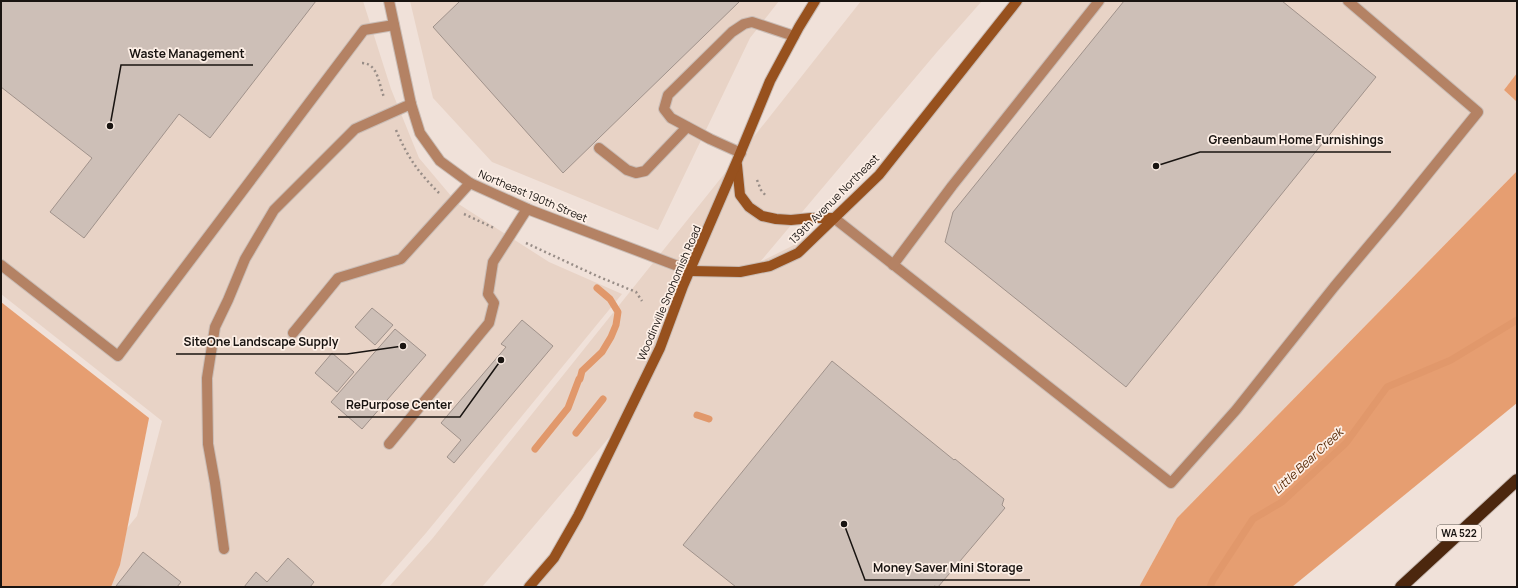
<svg xmlns="http://www.w3.org/2000/svg" width="1518" height="588" font-family="Manrope,sans-serif">
<style>
.built{fill:#e8d3c6}
.forest{fill:#e69e71}
.lines{fill:none;stroke-linecap:round;stroke-linejoin:round}
.stream{stroke:#e1986b;stroke-width:7}
.building{fill:#cdbfb7;stroke:#a0928b}
.lane-casing{stroke:#c9bcb5;stroke-width:12}
.street-casing{stroke:#c9bcb5;stroke-width:12}
.secondary-casing{stroke:#c9bcb5;stroke-width:12}
.highway-casing{stroke:#c9bcb5;stroke-width:14}
.path{stroke:#988d87;stroke-width:2.5;stroke-dasharray:2 3;stroke-linecap:butt}
.lane{stroke:#b48264;stroke-width:10}
.street{stroke:#b48264;stroke-width:10}
.secondary{stroke:#97511e;stroke-width:10}
.highway{stroke:#4c270e;stroke-width:12}
.labels{text-anchor:middle;stroke-width:3.5;stroke-linejoin:round;paint-order:stroke}
.shield{fill:#fdefe6;stroke:#5d5651;stroke-width:1}
.shield-label{font-size:10px;font-weight:bold;fill:#191411}
.street-label{font-size:11px;fill:#191411;stroke:#fdefe6}
.water-label{font-size:12px;font-style:italic;fill:#592a07;stroke:#fdefe6}
.leader{fill:none;stroke:#191411;stroke-width:1.5}
.callout-dot{fill:#191411;stroke:#fdefe6;stroke-width:1.5}
.callout-label{font-size:12px;text-anchor:middle;font-weight:bold;fill:#191411;stroke:#fdefe6;stroke-width:3.5;stroke-linejoin:round;paint-order:stroke}
</style>
<rect width="100%" height="100%" fill="#f0e1d9"/>
<g class="built">
<polygon points="1,1 363,1 391,89 419,158 457,203 549,262 622,294 426,533 379,587 79,587 137,516 162,421 1,294"/>
<polygon points="410,1 779,1 750,38 658,230 492,162 433,98"/>
<polygon points="861,1 982,1 937,52 760,262 794,245 834,218 879,175 1017,1 1517,1 1517,73 1504,90 1517,102 1517,171 1177,518 1139,587 528,587 554,558 624,420 482,587 389,587 432,539 741,153"/>
</g>
<g class="forest">
<polygon points="1517,73 1517,102 1504,90"/>
<polygon points="1517,171 1517,403 1292,587 1139,587 1177,518"/>
<polygon points="1,302 149,418 120,565 111,587 1,587"/>
</g>
<g class="lines">
<g class="stream">
<polyline points="580,379 582,371 602,352 611,337 616,325 618,312 610,299 597,288"/>
<polyline points="697,415 709,419"/>
<polyline points="576,433 603,399"/>
<polyline points="535,449 568,408 579,379"/>
<polyline points="1210,587 1213,580 1253,519 1282,502 1346,443 1387,387 1451,360 1517,320"/>
</g>
</g>
<g class="building">
<polygon points="1,1 316,1 210,138 179,114 84,238 50,212 92,158 1,87"/>
<polygon points="460,1 740,1 563,173 433,27"/>
<polygon points="1124,1 1282,1 1376,77 1126,387 945,242 953,212"/>
<polygon points="372,308 393,325 375,345 355,327"/>
<polygon points="522,320 553,346 454,463 447,457 461,440 441,423 506,347 501,344"/>
<polygon points="395,329 426,355 362,429 331,402"/>
<polygon points="332,353 354,372 337,392 315,373"/>
<polygon points="832,361 954,460 955,459 1004,499 1002,505 1005,508 938,587 934,586 933,587 736,587 683,545"/>
<polygon points="143,552 181,582 177,587 116,586"/>
<polygon points="288,558 314,582 310,587 244,587 256,572 267,582"/>
</g>
<g class="lines">
<g class="lane-casing">
<g id="lane">
<polyline points="599,148 627,170 636,173 645,171 687,127"/>
<polyline points="741,153 710,139 671,118 664,109 668,95 732,32 744,24 752,22 794,36"/>
<polyline points="834,218 1171,483 1236,410 1334,287 1397,212 1478,112 1348,1"/>
<polyline points="1,265 118,356 364,30 394,25"/>
<polyline points="893,265 952,186 1099,1"/>
<polyline points="293,333 338,278 401,259 470,183"/>
<polyline points="389,444 489,323 494,303 488,294 493,262 527,209"/>
<polyline points="224,549 215,483 208,444 207,378 215,327 228,300 245,259 274,210 355,129 411,104"/>
</g>
</g>
<g class="street-casing">
<polyline id="street" points="389,1 411,104 420,133 440,161 470,183 530,210 691,271"/>
</g>
<g class="secondary-casing">
<g id="secondary">
<polyline points="737,165 740,195 749,207 762,216 776,219 791,220 811,218 834,218"/>
<polyline points="691,271 740,272 770,266 798,253 879,175 1017,1"/>
<polyline points="529,587 554,558 578,516 660,348 683,286 737,161 770,81 799,27 815,1"/>
</g>
</g>
<g class="highway-casing">
<polyline id="highway" points="1401,587 1517,480"/>
</g>
<g class="path">
<path d="M362,63C378,63 379,85 384,97"/>
<path d="M396,130C408,158 418,172 439,193"/>
<polyline points="757,180 761,190 766,196"/>
<polyline points="464,214 494,228"/>
<polyline points="526,243 597,276 636,292 642,301"/>
</g>
<use href="#lane" class="lane"/>
<use href="#street" class="street"/>
<use href="#secondary" class="secondary"/>
<use href="#highway" class="highway"/>
</g>
<g class="labels">
<rect class="shield" x="1437" y="525" width="44" height="16" rx="3"/>
<g class="shield-label">
<text x="1459" y="537">WA 522</text>
</g>
<g class="street-label">
<text transform="translate(533 196) rotate(23)" y="4">Northeast 190th Street</text>
<text transform="translate(834 199) rotate(-45)" y="4">139th Avenue Northeast</text>
<text transform="translate(669 293) rotate(-67)" y="4">Woodinville Snohomish Road</text>
</g>
<g class="water-label">
<text transform="translate(1308 461) rotate(-43)" y="4">Little Bear Creek</text>
</g>
</g>
<path class="leader" d="M110 126L121 65H253M1156 166L1200 152H1391M403 346L347 354H176M501 360L460 417H338M844 524L865 580H1030"/>
<g class="callout-dot">
<circle cx="110" cy="126" r="4"/>
<circle cx="1156" cy="166" r="4"/>
<circle cx="403" cy="346" r="4"/>
<circle cx="501" cy="360" r="4"/>
<circle cx="844" cy="524" r="4"/>
</g>
<g class="callout-label">
<text x="187" y="58">Waste Management</text>
<text x="1296" y="144">Greenbaum Home Furnishings</text>
<text x="261" y="346">SiteOne Landscape Supply</text>
<text x="399" y="409">RePurpose Center</text>
<text x="948" y="572">Money Saver Mini Storage</text>
</g>
<rect width="1518" height="588" fill="none" stroke="#191411" stroke-width="4"/>
</svg>
